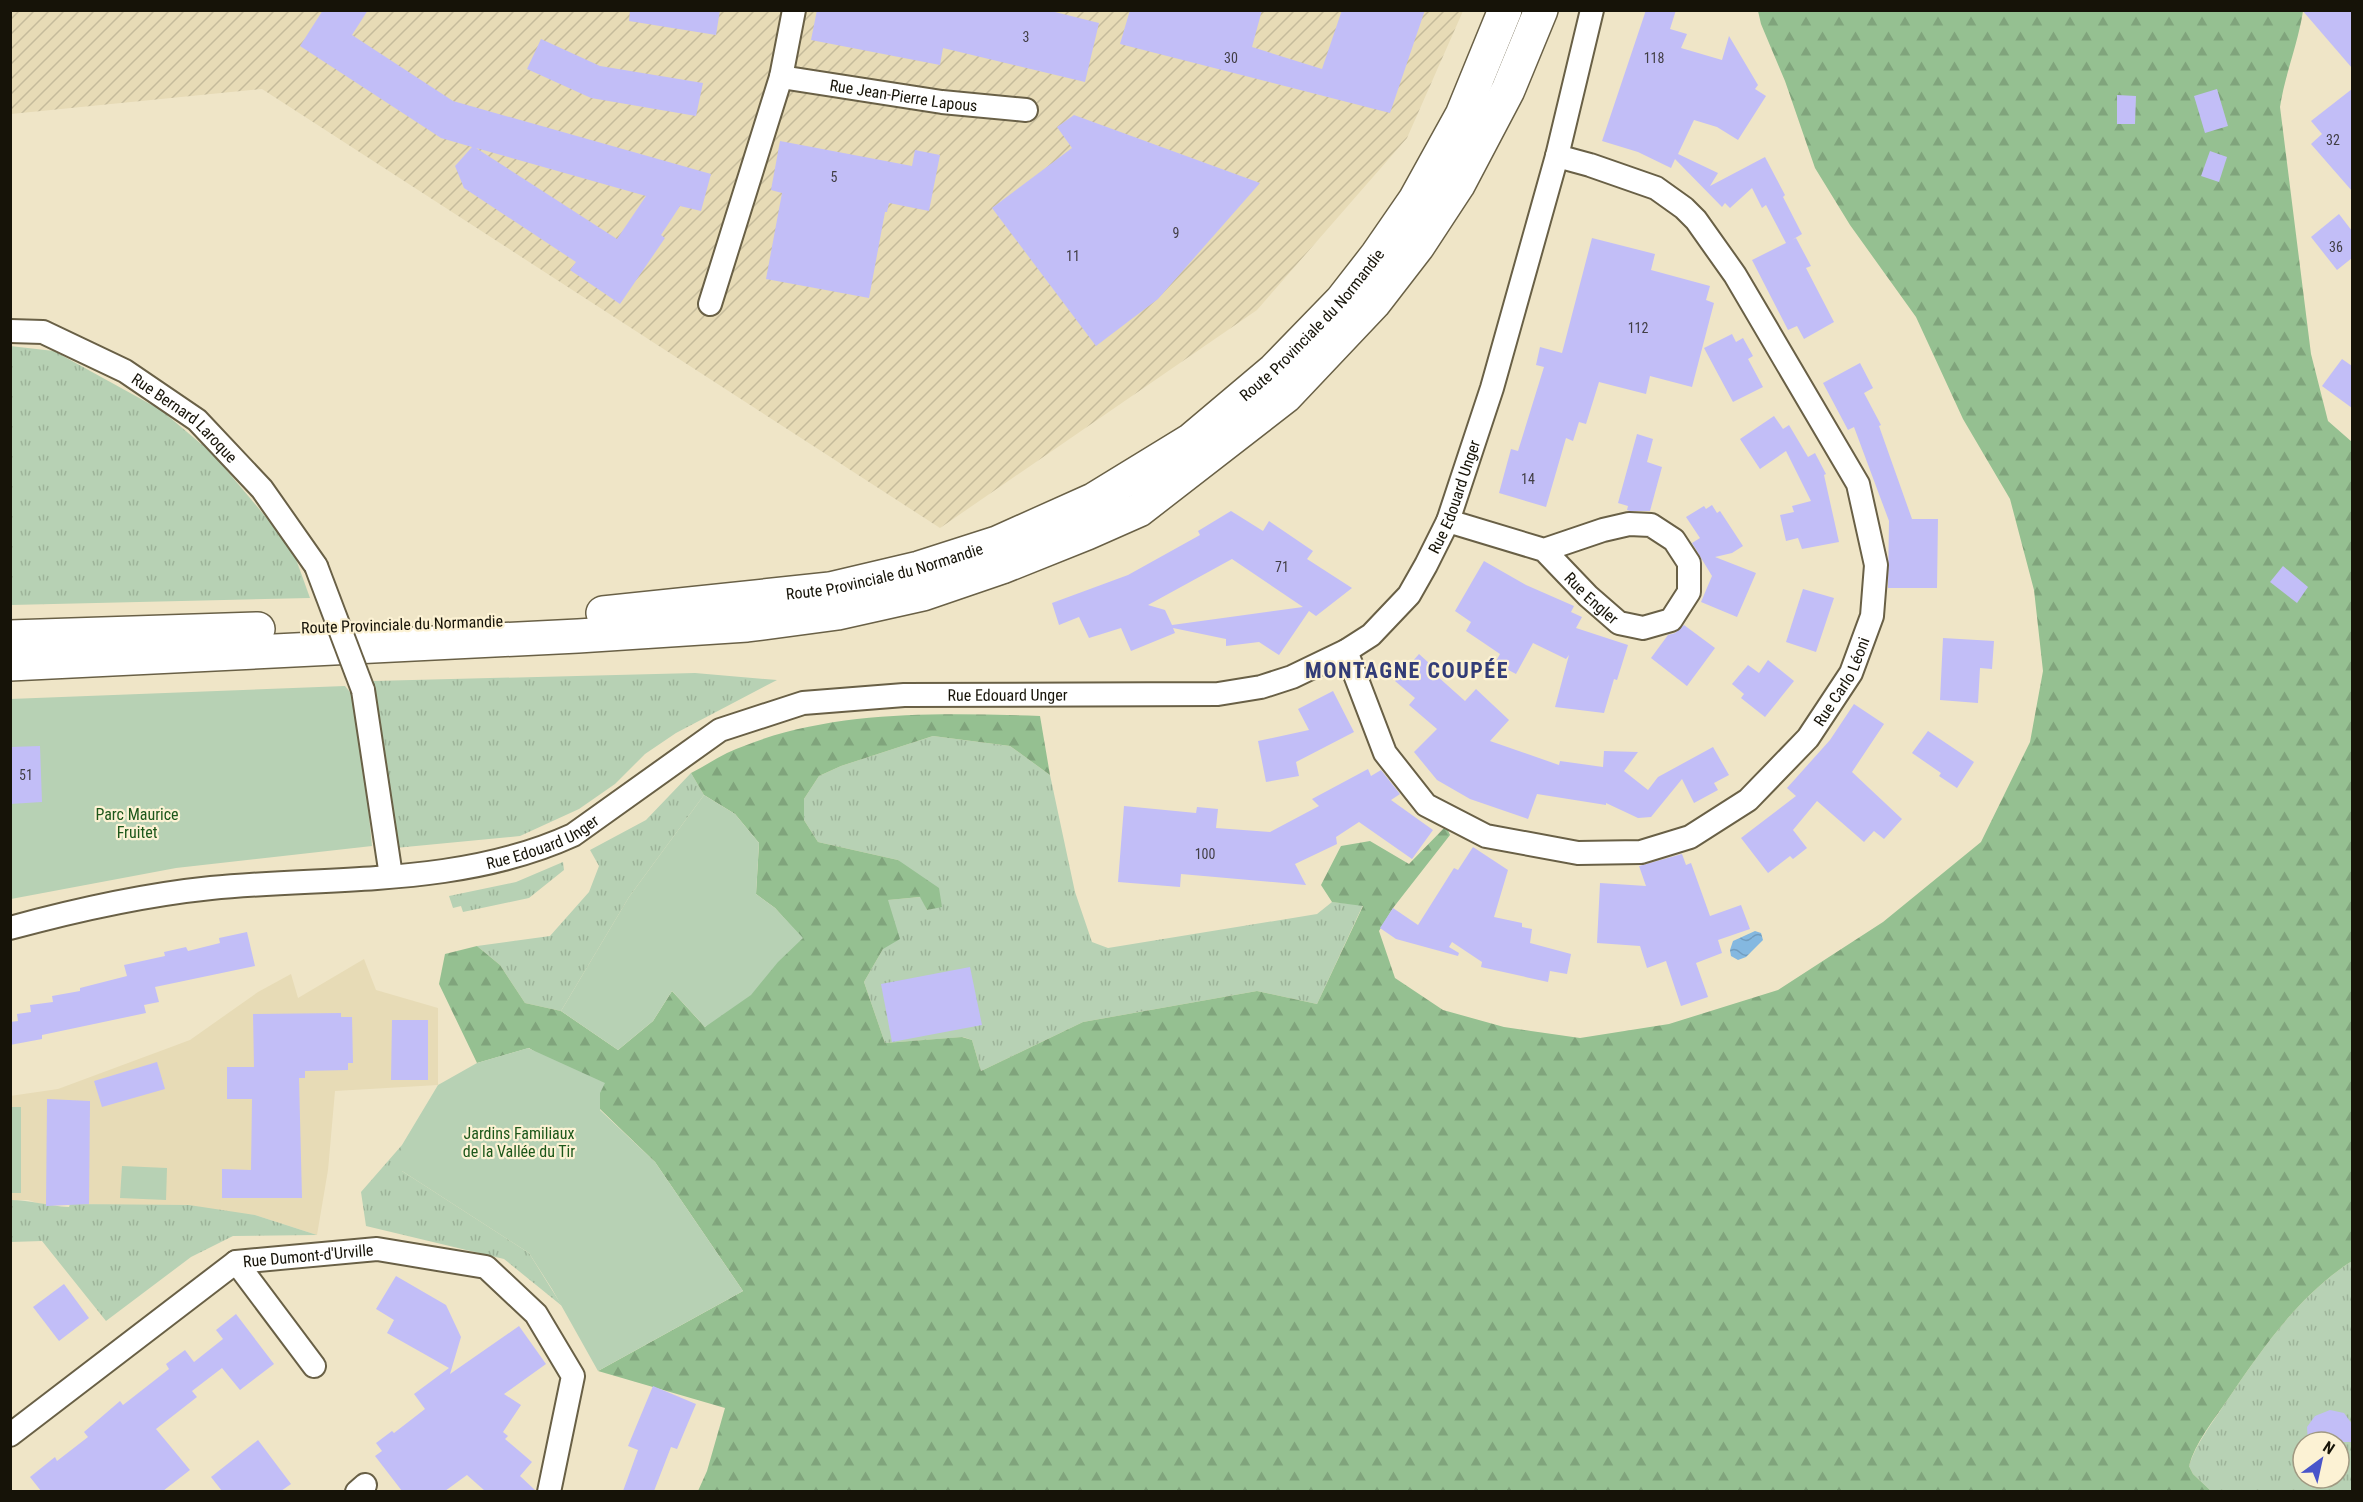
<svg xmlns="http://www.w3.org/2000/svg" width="2363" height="1502" font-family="'Roboto Condensed',sans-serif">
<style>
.built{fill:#e7dbb6}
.industrial{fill:url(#industrial-furrows)}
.grass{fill:url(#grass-tufts);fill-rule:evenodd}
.forest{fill:url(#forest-firs)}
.green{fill:#b7d1b4}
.water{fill:url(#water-waves)}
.building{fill:#c2bef7;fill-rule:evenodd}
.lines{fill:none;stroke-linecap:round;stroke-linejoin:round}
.minor-casing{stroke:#696046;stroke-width:26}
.highway-casing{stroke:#696046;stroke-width:36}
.minor{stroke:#fff;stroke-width:22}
.highway{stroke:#fff;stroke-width:33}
.minor-bridge-casing{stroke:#696046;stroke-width:26;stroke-linecap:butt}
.minor-bridge{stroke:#fff;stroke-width:22}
.labels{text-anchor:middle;stroke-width:4.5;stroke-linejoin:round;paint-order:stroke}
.number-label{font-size:14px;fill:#413e44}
.street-label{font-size:16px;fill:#161308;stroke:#fcf2d4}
.park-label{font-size:16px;fill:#1c571a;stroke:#fcf2d4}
.district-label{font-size:22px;font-weight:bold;letter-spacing:1.5px;fill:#323c77;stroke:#fcf2d4}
</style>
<defs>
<pattern id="industrial-furrows" width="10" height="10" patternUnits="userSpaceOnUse" patternTransform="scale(1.5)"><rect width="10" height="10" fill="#e7dbb6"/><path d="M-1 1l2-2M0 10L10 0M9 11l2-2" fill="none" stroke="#c5bb9b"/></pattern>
<pattern id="grass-tufts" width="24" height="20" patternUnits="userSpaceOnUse" patternTransform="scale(1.5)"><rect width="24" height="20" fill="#b7d1b4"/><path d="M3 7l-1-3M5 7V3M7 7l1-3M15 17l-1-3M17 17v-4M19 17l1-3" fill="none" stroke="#9db399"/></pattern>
<pattern id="forest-firs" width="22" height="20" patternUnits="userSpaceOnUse" patternTransform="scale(1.5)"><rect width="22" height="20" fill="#95c091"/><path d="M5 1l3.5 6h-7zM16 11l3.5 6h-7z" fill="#80a47c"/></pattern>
<pattern id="water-waves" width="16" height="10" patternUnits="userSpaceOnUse" patternTransform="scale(1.5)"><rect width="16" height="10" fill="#84b8e0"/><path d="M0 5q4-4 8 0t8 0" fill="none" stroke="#719dbf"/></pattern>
</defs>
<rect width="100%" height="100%" fill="#efe5c7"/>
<polygon class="built" points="364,959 376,990 438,1008 438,1085 335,1091 328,1170 317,1235 255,1215 89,1204 46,1206 28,1200 11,1200 10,1096 58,1089 190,1040 258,992 291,974 298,998"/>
<polygon class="industrial" points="11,11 1463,11 1407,138 1257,310 940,528 262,89 11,114"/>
<g class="grass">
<polygon points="10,346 54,351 161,410 213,454 292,548 310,598 11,605"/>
<polygon points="695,673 777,680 676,733 645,754 615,784 579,809 520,836 395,848 373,681"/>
<polygon points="933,736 1010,746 1050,775 1075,892 1092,942 1108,948 1317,914 1332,902 1363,905 1317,1004 1257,991 1083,1022 981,1071 972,1040 963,1037 885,1043 864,982 883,949 887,900 921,897 927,910 942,906 898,860 818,842 804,820 804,799 819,776 841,766"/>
<polygon points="691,773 704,795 629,897 561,1011 525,1003 500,965 477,946 550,936 589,892 599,866 590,850 646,820"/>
<polygon points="563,862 564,870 529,898 463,912 461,906 453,908 449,896 516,882"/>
<polygon points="402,1145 402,1171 529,1253 562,1306 504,1259 366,1226 361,1192"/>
<path d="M10,1200C31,1200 48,1206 69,1207L70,1204L189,1205L255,1215L317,1235L233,1236L191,1257L106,1321L42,1241L11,1242Z"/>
<path d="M2352,1261V1491H2211L2193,1474L2189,1466C2196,1443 2213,1422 2226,1402C2262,1349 2298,1296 2352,1261ZM2303,1442H2339V1478H2303Z"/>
</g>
<path class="forest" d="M1758,11H2303C2298,44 2285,74 2280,107L2311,354L2328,421L2352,442V1261C2298,1296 2262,1349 2226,1402C2213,1421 2195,1443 2189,1466L2193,1474L2211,1491H698L707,1471L725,1408L598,1371L743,1291L655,1162L600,1109V1093L529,1048L477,1063L439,984L445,954L477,946L500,965L525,1003L561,1011L618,1050L653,1021L672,991L705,1027L802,938L775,908L756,894L759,843L735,814L704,795L691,773C703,767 715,759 727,753C824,709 936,713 1040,716L1050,775L1010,746L933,736L841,766L819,776L804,799V820L818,842L898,860L939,888L942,907L927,910L920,897L888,900L900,939L883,949L864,982L885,1043L962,1037L972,1040L981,1071L1083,1022L1257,991L1317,1004L1363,906L1332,902L1321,885L1341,846L1370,841L1409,864L1446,826L1450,835L1393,908L1379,931L1395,978L1443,1010L1504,1027L1580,1038L1669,1024L1778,990L1883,922L1981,842L2030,742L2043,671L2034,590L2010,499L1963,419L1916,317L1850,225L1815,168L1785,81L1761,24Z"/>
<g class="green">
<polygon points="345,686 358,702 372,846 176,868 11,899 10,699"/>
<polygon points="704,795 735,814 759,843 756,894 775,908 803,938 778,962 751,995 705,1027 672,991 653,1021 618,1050 561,1011 629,897"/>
<polygon points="528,1048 605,1083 600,1093 600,1110 655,1162 743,1291 598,1371 552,1289 529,1253 402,1171 402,1145 438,1085 477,1063"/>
<polygon points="10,1107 21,1107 21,1193 11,1193"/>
<polygon points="122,1166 167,1168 166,1200 120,1198"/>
</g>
<polygon class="water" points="1755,931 1761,933 1763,940 1746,957 1738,960 1731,956 1730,950 1733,941"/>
<g class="building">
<path d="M323,10H368L352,35L453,101L711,174L701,211L680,206L661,235L665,238L620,304L570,270L576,262L464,188L455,166L472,147L441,138L300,46ZM476,148L646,196L617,239Z"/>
<polygon points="630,10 720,10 716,35 629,21"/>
<polygon points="817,10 1047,10 1099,23 1085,82 943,48 940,65 811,40"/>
<polygon points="1130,10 1262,10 1252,47 1322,69 1342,10 1425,10 1390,113 1120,44"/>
<polygon points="1646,10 1676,10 1670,29 1687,34 1681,48 1722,60 1729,36 1758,85 1755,89 1766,96 1738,140 1717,127 1694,120 1678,154 1718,173 1710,186 1765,157 1785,195 1783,197 1802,234 1792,240 1796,238 1811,266 1806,268 1834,322 1804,339 1797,326 1788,330 1752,260 1786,243 1766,205 1762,208 1752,188 1730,208 1725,203 1722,207 1675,159 1671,168 1638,152 1602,141"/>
<polygon points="2302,10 2352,10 2352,68"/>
<polygon points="541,39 600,66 703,83 696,116 591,98 527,69"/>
<polygon points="2217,89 2228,126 2205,133 2194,96"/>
<polygon points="2352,89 2352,191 2311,144 2322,134 2311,121"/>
<polygon points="2117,95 2136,96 2135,124 2117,124"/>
<polygon points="1074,115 1260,183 1158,299 1096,346 992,208 1072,148 1057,127"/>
<polygon points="780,141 912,166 915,150 940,155 929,211 889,203 887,212 885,212 869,298 766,279 782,193 771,190"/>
<polygon points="2210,151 2227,157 2219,182 2201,176"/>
<polygon points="2339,214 2352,231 2352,258 2337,270 2311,237"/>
<polygon points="1592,238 1655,254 1651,270 1710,286 1706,300 1714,303 1692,387 1650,376 1646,394 1599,382 1586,424 1579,422 1573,441 1566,438 1546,507 1499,493 1511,449 1518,451 1544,367 1536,365 1540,347 1562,353"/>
<polygon points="1732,334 1736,342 1743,338 1753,356 1748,359 1763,387 1733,402 1704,348"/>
<polygon points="2342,359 2352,366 2352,408 2322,386"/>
<polygon points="1860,363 1873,388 1864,393 1881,425 1879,426 1912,519 1938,519 1937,588 1888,588 1889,521 1854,427 1848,430 1823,383"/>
<polygon points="1774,416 1783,429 1789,425 1808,457 1815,453 1826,474 1824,475 1839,542 1802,549 1798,538 1786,541 1780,515 1794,512 1792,506 1811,501 1786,451 1760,469 1740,439"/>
<polygon points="1637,434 1653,439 1647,462 1662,467 1650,511 1630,511 1627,510 1628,506 1618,503"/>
<polygon points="1712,505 1717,513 1720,511 1743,546 1732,553 1715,557 1756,573 1737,617 1701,602 1712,576 1692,543 1700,538 1686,517 1704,506 1706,509"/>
<path d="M1231,511L1263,531L1269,521L1313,551L1307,559L1352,588L1316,616L1309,611L1279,655L1259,642L1226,646V639L1173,628L1175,633L1131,651L1121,628L1089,638L1079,617L1059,625L1052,603L1128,575L1200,535L1198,531ZM1232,559L1303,607L1172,625L1165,610L1148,605Z"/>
<polygon points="1484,561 1526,585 1574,606 1571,612 1582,617 1576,628 1628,645 1617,680 1614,679 1604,713 1555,707 1569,655 1566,659 1533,643 1516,674 1495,663 1500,654 1466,631 1471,622 1455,611"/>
<polygon points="2283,566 2308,587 2297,603 2270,582"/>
<polygon points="1803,589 1834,598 1816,652 1786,642"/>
<polygon points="1684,625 1715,648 1687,686 1651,658 1668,635 1675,633"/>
<polygon points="1943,638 1994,641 1992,669 1980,668 1978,703 1940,700"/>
<polygon points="1419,654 1440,673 1437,676 1465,701 1476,689 1509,720 1490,741 1559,765 1560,761 1603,767 1604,751 1638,752 1624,771 1648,790 1658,777 1713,747 1729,775 1714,783 1718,790 1694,803 1682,779 1651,817 1638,818 1606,803 1606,805 1537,794 1528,819 1470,799 1437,780 1414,752 1437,729 1409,705 1415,698 1395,681"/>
<polygon points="1768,660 1794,681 1765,717 1741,698 1744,694 1732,684 1748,665 1759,673"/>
<polygon points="1333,691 1354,732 1296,762 1299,776 1266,782 1258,741 1309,730 1298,709"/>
<polygon points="1854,704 1884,724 1852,772 1902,819 1884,839 1874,831 1864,842 1817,801 1793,830 1807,848 1793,859 1790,856 1768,873 1741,838 1796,796 1787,788 1830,740"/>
<polygon points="1928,731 1974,762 1957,788 1939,776 1941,773 1912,753"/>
<polygon points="40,746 42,802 10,804 10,747"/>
<polygon points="1368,769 1371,776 1381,770 1400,794 1391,800 1433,830 1412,859 1359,822 1336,837 1337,844 1295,864 1306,885 1181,874 1180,887 1118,882 1124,806 1196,813 1197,807 1218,809 1216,828 1270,832 1319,806 1312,799"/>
<polygon points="1473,847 1508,870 1494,917 1522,923 1522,927 1532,929 1530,943 1571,954 1567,974 1550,971 1548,982 1481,967 1482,962 1452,942 1449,947 1459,953 1458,956 1396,939 1380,928 1393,908 1418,925 1454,868 1458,870"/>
<polygon points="1682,854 1686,865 1691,863 1710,916 1741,905 1750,929 1718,940 1722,953 1696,963 1708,997 1681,1006 1666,961 1647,968 1640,946 1597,943 1600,883 1646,886 1639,866"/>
<polygon points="247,932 255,966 155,987 159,1002 144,1005 146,1013 42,1035 42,1039 10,1045 10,1022 18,1021 17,1014 31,1012 30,1005 53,1002 52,996 80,991 80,988 127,976 124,965 165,956 164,952 186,947 188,951 220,943 219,938"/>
<polygon points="970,967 982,1025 892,1042 881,984"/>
<polygon points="341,1013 341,1017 352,1017 353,1063 348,1063 348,1070 305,1071 305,1078 299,1078 302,1198 222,1198 222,1169 251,1170 252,1099 227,1099 227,1067 254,1067 253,1014"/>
<polygon points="392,1020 428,1020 428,1080 391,1080"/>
<polygon points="157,1062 165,1089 102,1107 94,1081"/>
<polygon points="47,1099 90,1101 89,1204 46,1206"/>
<polygon points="396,1276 446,1305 461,1337 450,1374 519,1326 546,1364 504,1394 521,1405 503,1432 508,1436 505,1439 532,1462 520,1476 536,1491 485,1491 467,1475 445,1491 402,1491 375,1456 382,1451 376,1443 392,1431 394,1433 425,1409 414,1394 449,1368 387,1333 394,1320 376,1309"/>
<polygon points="64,1284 89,1318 59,1341 33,1307"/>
<polygon points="236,1314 274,1364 240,1390 222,1368 192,1391 197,1397 156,1429 190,1470 163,1491 41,1491 30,1477 55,1457 57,1461 88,1437 84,1432 120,1401 123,1405 169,1369 166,1364 185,1350 194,1362 223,1339 216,1330"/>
<polygon points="653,1386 696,1404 677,1449 671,1447 654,1491 623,1491 638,1450 628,1446"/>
<polygon points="2330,1410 2344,1413 2352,1424 2352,1442 2308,1442 2307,1427 2315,1416"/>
<polygon points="258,1440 291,1484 281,1491 222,1491 211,1477"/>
</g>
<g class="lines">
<g class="minor-casing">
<g id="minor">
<path id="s1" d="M781,77L942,102L1026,110"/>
<polyline points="710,304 781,77 794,10"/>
<path id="s2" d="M10,331L43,332L125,371L197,420L262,489L316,566"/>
<path id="s3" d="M1448,521L1544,550L1588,596L1619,623L1643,628L1671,620L1689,592V563L1674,540L1651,525L1629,524L1603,530L1544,550"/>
<path id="s4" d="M1346,651L1385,753L1426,805L1486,836L1578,853L1641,852L1690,837L1748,800L1808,738L1851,673L1872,616L1876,565L1858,484L1735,275L1696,220L1684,208L1656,188L1590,165L1557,156"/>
<polyline points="363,690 391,876"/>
<path id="s5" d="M10,928C76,910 143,895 211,888C332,876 459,887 573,835L720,730L803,703L904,695L1218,694L1261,687L1292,677L1346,651L1371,635L1409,595L1426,565L1448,521L1492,388L1557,156L1592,10"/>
<polyline points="236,1262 314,1366"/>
<path id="s6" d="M10,1435L236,1262L377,1249L486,1267L536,1314L573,1376L549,1492"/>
<polyline points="357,1492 365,1485"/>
</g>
</g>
<g class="highway-casing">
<g id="highway">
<path id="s7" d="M603,613L830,589L919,568L997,543L1093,500L1191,440L1274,370L1342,300L1377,255L1415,200L1462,115L1505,10"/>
<polyline points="10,637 258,629"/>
<polyline points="10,664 578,636 747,625 838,613 923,594 1002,567 1087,533 1139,510 1286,396 1374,303 1418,246 1458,185 1508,90 1541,10"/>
</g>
</g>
<use href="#minor" class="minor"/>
<use href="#highway" class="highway"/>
<g class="minor-bridge-casing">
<polyline id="minor-bridge" points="316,566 363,690"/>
</g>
<use href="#minor-bridge" class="minor-bridge"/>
</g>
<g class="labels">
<g class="number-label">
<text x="1026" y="42">3</text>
<text x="1231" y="63">30</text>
<text x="1654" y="63">118</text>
<text x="2333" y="145">32</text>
<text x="834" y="182">5</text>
<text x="1176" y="238">9</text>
<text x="2336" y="252">36</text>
<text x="1073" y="261">11</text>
<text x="1638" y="333">112</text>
<text x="1528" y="484">14</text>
<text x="1282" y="572">71</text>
<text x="26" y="780">51</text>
<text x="1205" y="859">100</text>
</g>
<g class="street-label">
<text dy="6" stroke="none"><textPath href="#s1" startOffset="124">Rue Jean-Pierre Lapous</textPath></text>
<text dy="6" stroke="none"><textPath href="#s7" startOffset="789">Route Provinciale du Normandie</textPath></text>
<text dy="6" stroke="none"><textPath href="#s2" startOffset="200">Rue Bernard Laroque</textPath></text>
<text dy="6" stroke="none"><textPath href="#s5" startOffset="1586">Rue Edouard Unger</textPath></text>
<text dy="6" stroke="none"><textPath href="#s7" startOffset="285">Route Provinciale du Normandie</textPath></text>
<text dy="6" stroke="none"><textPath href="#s3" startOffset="168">Rue Engler</textPath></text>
<text transform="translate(402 624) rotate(-2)" y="6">Route Provinciale du Normandie</text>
<text dy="6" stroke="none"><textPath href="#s4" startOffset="672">Rue Carlo Léoni</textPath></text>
<text dy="6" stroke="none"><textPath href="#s5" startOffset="1046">Rue Edouard Unger</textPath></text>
<text dy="6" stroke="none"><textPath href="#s5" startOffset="542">Rue Edouard Unger</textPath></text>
<text dy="6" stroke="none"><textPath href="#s6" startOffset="357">Rue Dumont-d'Urville</textPath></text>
</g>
<g class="park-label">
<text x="137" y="820">Parc Maurice<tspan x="137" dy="18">Fruitet</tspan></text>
<text x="519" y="1139">Jardins Familiaux<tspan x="519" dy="18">de la Vallée du Tir</tspan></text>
</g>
<g class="district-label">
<text x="1407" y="678">MONTAGNE COUPÉE</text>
</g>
</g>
<rect width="2363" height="1502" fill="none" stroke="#161308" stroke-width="24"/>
<g transform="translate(2321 1460) rotate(33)"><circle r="28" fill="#fcf2d4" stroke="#a09982" stroke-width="1.5"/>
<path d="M0-4.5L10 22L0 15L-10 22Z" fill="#4955ca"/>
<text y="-9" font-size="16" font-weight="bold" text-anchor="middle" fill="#161308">N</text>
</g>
</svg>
